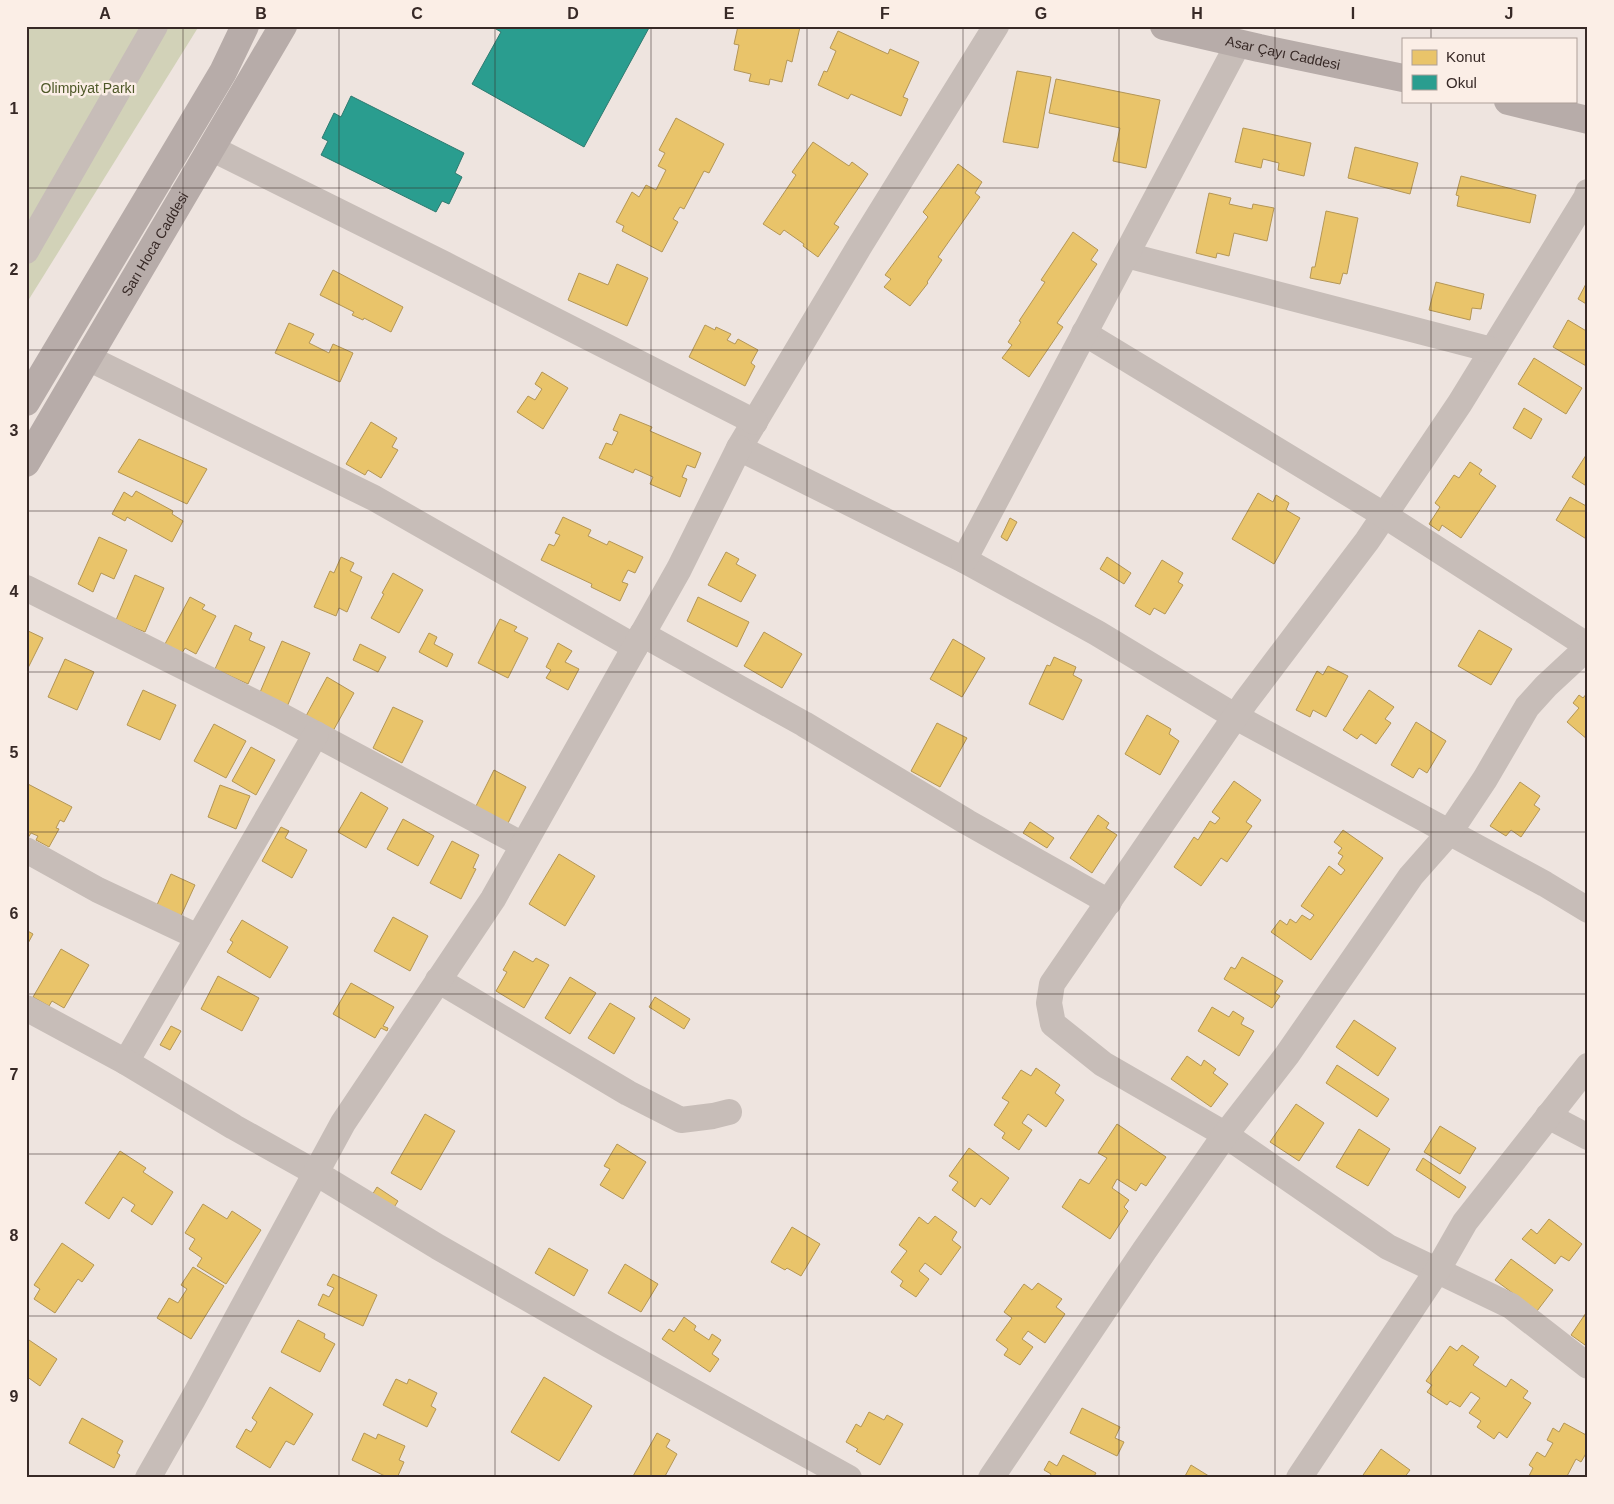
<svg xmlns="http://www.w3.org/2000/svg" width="1614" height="1504" font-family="Arial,sans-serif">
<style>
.green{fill:#d2d2b8}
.homes{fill:#e9c46a;stroke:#b49656}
.schools{fill:#2a9d8f;stroke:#2e7a70}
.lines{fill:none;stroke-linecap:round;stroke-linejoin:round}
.street{stroke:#c7bdb8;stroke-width:26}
.secondary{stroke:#b7aca9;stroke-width:28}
.grid{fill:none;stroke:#372926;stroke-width:1;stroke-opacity:0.55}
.labels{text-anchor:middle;stroke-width:5;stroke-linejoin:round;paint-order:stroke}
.street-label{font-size:14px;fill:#372926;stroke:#fbeee6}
.park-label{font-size:14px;fill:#4e5828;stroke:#fbeee6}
.neatline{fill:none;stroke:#372926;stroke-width:2}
.grid-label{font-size:16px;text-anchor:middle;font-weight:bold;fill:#372926}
</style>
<rect width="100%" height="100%" fill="#eee4df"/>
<polygon class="green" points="26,26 199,26 26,304"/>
<g class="homes">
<polygon points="738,26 800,27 792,62 787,60 782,82 770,79 769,85 749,81 751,74 734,70 739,45 734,44"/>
<polygon points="838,31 888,54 890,49 919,62 903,97 908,99 901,116 851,94 848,99 818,85 824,71 827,72 836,51 830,48"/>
<polygon points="1017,71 1051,77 1038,148 1003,142"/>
<polygon points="1056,79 1160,100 1146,168 1113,161 1120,128 1049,113"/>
<polygon points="676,118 724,144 709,173 704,171 684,209 680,207 673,219 678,222 662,252 622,231 624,226 616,222 632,192 639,197 646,185 656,190 666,170 658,166 665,153 659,150"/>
<polygon points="1243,128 1311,143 1304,176 1278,170 1279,163 1263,159 1261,168 1235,162"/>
<polygon points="813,142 849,166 852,162 868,174 834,224 839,227 818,257 803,246 804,244 784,230 780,235 763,224 796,175 792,172"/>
<polygon points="1355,147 1418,163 1410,194 1348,178"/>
<polygon points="958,164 982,182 975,193 980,197 938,257 942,260 927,282 928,283 910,306 884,287 891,279 885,275 928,217 923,212"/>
<polygon points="1461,176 1536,195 1530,223 1457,206 1459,196 1456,195"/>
<polygon points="1209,193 1231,198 1229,204 1252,209 1253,204 1274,208 1267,241 1234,233 1229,256 1217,253 1216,258 1196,253"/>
<polygon points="1326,211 1358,218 1347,274 1343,273 1340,284 1310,278 1312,267 1315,267"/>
<polygon points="1073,232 1098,250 1091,260 1097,264 1057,323 1063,327 1029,377 1002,358 1012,345 1008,342 1021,322 1019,321 1045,282 1041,280"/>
<polygon points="617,264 648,278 627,326 568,300 579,273 608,285"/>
<polygon points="333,270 403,307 391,332 364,318 363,320 352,315 354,312 320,295"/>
<polygon points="1588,280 1588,305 1578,299"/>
<polygon points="1436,282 1484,294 1481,309 1472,308 1470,320 1429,310"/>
<polygon points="1568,320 1588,332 1588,367 1553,347"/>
<polygon points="289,323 314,334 309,343 329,353 333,344 353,353 340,382 275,353"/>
<polygon points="705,325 715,330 716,327 731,334 727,340 735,344 738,339 758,350 751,363 755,366 745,386 689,357"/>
<polygon points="1534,358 1582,388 1566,414 1518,384"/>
<polygon points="542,372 568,388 543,429 517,412 528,396 535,400 542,389 535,384"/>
<polygon points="1524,408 1542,419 1531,439 1513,428"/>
<polygon points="620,414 652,427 650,431 701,453 695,468 687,465 682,477 687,479 680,497 650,484 653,477 635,469 633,473 599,458 606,443 612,445 618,432 613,430"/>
<polygon points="371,422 397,438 392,447 398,450 381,478 368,470 365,475 346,464"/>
<polygon points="139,439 207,469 187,504 118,472"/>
<polygon points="1588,452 1588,487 1572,477"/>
<polygon points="1470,462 1482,470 1479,474 1496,486 1461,538 1442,525 1439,531 1429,524 1440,507 1435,503 1454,475 1459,478"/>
<polygon points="136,491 173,511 172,514 183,521 172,542 127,517 125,521 112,514 124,492 132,497"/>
<polygon points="1258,493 1273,502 1276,495 1289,503 1286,510 1300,518 1274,564 1232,539"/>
<polygon points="1570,497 1588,507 1588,540 1556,520"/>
<polygon points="563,517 591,530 588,536 607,545 609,541 643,557 635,573 628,570 622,582 628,584 620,601 591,587 592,584 541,560 549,544 554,546 560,535 555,533"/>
<polygon points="1010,518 1017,522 1007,541 1001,537"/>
<polygon points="99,537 127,550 114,579 101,573 93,592 78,584"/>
<polygon points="726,552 739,559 736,564 756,575 741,602 708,585"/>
<polygon points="341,557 354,563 350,571 362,577 347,612 339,608 336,616 314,607 330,571 334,573"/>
<polygon points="1107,557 1131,573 1124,584 1100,569"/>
<polygon points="1162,560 1183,573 1178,582 1183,585 1165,614 1154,608 1150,615 1135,606"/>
<polygon points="393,573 423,590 399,633 371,618 384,594 382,593"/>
<polygon points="135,575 164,588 145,632 116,620"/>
<polygon points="190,597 205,605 202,609 216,616 196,654 185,648 182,653 165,644"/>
<polygon points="698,597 749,622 737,647 687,621"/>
<polygon points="500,619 517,627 514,631 528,638 508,678 478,663"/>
<polygon points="235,625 252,633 249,640 265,647 248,684 215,669"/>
<polygon points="26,630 43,638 27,670 26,669"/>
<polygon points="1479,630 1512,649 1491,685 1458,666"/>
<polygon points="764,632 802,654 782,688 744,666"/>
<polygon points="429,633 437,637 434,644 453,654 447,667 419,652"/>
<polygon points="953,639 985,658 962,697 930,679"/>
<polygon points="282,641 310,653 286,709 258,697"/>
<polygon points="558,643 572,651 565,662 579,669 568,690 546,678 551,670 546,667"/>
<polygon points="360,644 386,657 378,672 353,660"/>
<polygon points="1054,657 1076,667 1073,675 1082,680 1063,720 1029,704 1047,665 1050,666"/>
<polygon points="65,659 94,672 77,710 48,697"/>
<polygon points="1328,666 1348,676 1326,717 1313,710 1310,717 1296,710 1317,671 1323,675"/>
<polygon points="327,677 354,693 333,731 306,716"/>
<polygon points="143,690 176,705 160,740 127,725"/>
<polygon points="1369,690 1394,707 1385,719 1391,723 1376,744 1361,734 1357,739 1343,730"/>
<polygon points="1588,692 1588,740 1567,722 1579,708 1573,703 1579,695 1583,698"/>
<polygon points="393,707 423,721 402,763 373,748"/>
<polygon points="1147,715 1171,729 1169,734 1179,741 1160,775 1125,754"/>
<polygon points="1416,722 1446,741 1427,773 1419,768 1413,778 1391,765"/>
<polygon points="937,723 967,738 940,787 911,771"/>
<polygon points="214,724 246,741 226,778 194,761"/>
<polygon points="251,747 275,760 256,795 232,781"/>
<polygon points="494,770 526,787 506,827 474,810"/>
<polygon points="1234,781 1261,800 1246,822 1252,826 1227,862 1221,858 1201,886 1174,867 1194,837 1198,840 1210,821 1215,824 1220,818 1212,812"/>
<polygon points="1520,782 1540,796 1534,805 1540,809 1521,837 1511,830 1506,836 1490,826"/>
<polygon points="26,783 72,807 64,822 60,820 56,828 59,829 49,847 36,840 38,836 31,833 28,838 26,837"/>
<polygon points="220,785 250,796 236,829 208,817"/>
<polygon points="361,792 388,808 366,848 338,832"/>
<polygon points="1098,815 1109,823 1106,828 1117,835 1092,873 1070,858"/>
<polygon points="403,819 434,836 418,866 387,849"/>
<polygon points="1030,822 1054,838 1047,848 1023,833"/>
<polygon points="281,827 289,831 285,838 307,850 292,878 262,861"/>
<polygon points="1343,830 1383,858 1311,960 1271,932 1280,920 1287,925 1290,919 1296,923 1302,915 1310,920 1314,915 1301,906 1329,866 1341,875 1345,870 1338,864 1343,856 1338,853 1342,848 1334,842"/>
<polygon points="452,841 479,855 473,868 476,869 461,899 430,883"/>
<polygon points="559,854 595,876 565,926 529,904"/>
<polygon points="171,874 195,885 180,918 156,907"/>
<polygon points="393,917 428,936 410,971 374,951"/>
<polygon points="242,920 288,947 270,978 227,952 233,942 230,940"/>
<polygon points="26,930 33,934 26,947"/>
<polygon points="61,949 89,965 64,1008 52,1001 49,1006 33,997"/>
<polygon points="514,951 533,962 536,958 549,965 524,1008 496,991 507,972 503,970"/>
<polygon points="1242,957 1283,981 1275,993 1280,996 1272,1008 1224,979 1231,967 1235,969"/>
<polygon points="218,976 259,998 242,1031 201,1009"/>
<polygon points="570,977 596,993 570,1034 545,1018"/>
<polygon points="351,983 394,1007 383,1026 388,1028 387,1031 381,1028 375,1038 333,1014"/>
<polygon points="655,997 690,1019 684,1029 649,1007"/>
<polygon points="610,1003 635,1018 614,1054 588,1038"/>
<polygon points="1212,1007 1229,1017 1233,1011 1244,1018 1241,1024 1254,1031 1239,1056 1198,1031"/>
<polygon points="1354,1020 1396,1048 1378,1076 1336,1047"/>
<polygon points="171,1026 181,1031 170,1050 160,1045"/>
<polygon points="1187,1056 1201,1066 1204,1060 1216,1069 1213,1073 1228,1084 1211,1107 1171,1079"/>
<polygon points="1337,1065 1389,1099 1377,1117 1326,1083"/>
<polygon points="1036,1068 1060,1085 1055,1093 1064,1100 1046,1127 1028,1114 1022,1123 1032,1130 1019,1150 1002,1138 1005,1133 994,1125 1009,1102 1002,1098 1021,1070 1031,1076"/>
<polygon points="1296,1104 1324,1123 1299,1161 1270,1142"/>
<polygon points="425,1114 455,1131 421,1190 391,1173"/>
<polygon points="1117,1124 1166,1157 1146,1186 1141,1183 1136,1191 1117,1179 1112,1188 1129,1200 1124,1207 1128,1211 1110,1239 1062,1207 1080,1179 1089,1184 1107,1158 1098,1153"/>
<polygon points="1440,1126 1476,1148 1460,1174 1424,1152"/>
<polygon points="1359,1129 1390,1149 1368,1186 1336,1167"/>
<polygon points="617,1144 646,1162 623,1199 600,1185 610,1169 604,1166"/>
<polygon points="969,1148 1009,1178 990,1205 981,1198 975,1207 952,1190 958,1182 949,1176"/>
<polygon points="120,1151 146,1168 143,1172 173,1192 152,1225 131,1211 135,1205 123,1197 109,1219 85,1203"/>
<polygon points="1423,1158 1466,1187 1459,1198 1416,1170"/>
<polygon points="377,1187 398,1201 390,1214 369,1200"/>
<polygon points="203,1204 227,1219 232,1211 261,1230 226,1284 197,1266 202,1258 189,1249 195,1239 185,1233"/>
<polygon points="935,1216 957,1232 952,1240 961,1247 941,1275 925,1263 919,1271 929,1279 916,1297 900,1286 903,1281 891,1272 907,1251 899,1245 919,1217 928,1224"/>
<polygon points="1549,1219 1582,1244 1569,1261 1561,1256 1555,1264 1522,1239 1531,1229 1537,1234"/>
<polygon points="792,1227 820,1244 801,1276 787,1268 785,1270 771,1262"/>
<polygon points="62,1243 94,1265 82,1282 78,1279 55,1313 34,1299 40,1289 34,1285"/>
<polygon points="549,1248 588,1270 574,1296 535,1273"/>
<polygon points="1511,1259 1553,1290 1537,1311 1495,1280"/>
<polygon points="625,1264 658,1284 641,1312 608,1293"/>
<polygon points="193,1267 224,1286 191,1339 157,1318 169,1298 178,1303 187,1289 181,1285"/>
<polygon points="333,1274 377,1295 363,1326 318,1305 323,1294 329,1297 334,1288 327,1285"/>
<polygon points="1038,1283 1062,1299 1056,1307 1065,1314 1045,1343 1028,1331 1022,1339 1033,1347 1020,1365 1004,1355 1008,1349 996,1340 1012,1318 1004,1312 1024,1284 1032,1290"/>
<polygon points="1588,1310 1588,1340 1585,1345 1571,1335"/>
<polygon points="684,1317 696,1326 694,1330 709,1340 712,1334 721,1340 712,1354 719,1359 710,1372 662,1339 669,1329 674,1332"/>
<polygon points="298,1320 325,1334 324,1338 335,1344 320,1372 281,1352"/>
<polygon points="26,1338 57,1359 40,1386 26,1376"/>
<polygon points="1462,1345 1479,1357 1473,1365 1506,1387 1511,1379 1528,1391 1523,1398 1531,1403 1507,1438 1499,1432 1494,1439 1477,1427 1481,1421 1469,1413 1480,1398 1471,1392 1460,1407 1450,1401 1447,1405 1427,1392 1432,1385 1426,1381 1450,1346 1457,1351"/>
<polygon points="544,1377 592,1406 559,1461 511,1432"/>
<polygon points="396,1379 407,1384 409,1379 437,1393 431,1406 436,1409 427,1427 383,1405"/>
<polygon points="270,1387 313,1414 294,1445 286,1441 270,1468 236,1447 246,1429 251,1432 257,1422 252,1418"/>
<polygon points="1082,1408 1120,1427 1115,1438 1124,1442 1117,1456 1070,1433"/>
<polygon points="869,1412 884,1420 887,1415 903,1424 880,1465 856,1451 858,1449 846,1442 856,1424 861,1427"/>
<polygon points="82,1418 123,1441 117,1453 120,1455 114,1468 69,1443"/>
<polygon points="1564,1423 1588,1436 1588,1450 1581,1462 1576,1459 1566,1478 1528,1478 1533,1468 1529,1465 1537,1452 1545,1457 1553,1443 1547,1440 1553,1428 1559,1432"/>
<polygon points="364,1433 376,1439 378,1434 405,1446 399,1460 404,1462 397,1478 389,1478 352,1460"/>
<polygon points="657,1433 670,1440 666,1447 677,1454 664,1478 632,1478"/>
<polygon points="1381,1449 1410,1470 1404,1478 1361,1478"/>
<polygon points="1063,1455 1096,1473 1093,1478 1049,1478 1051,1474 1044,1470 1049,1461 1057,1466"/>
<polygon points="1191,1465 1212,1478 1184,1478"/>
</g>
<g class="schools">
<polygon points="491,26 650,26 584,147 472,84 501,32"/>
<polygon points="351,96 464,153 455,173 462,177 449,204 442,201 436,212 321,155 328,141 322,138 334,113 341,117"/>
</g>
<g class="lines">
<g class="street">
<polyline points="996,26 859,247 739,448 964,560 1097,633 1236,717 1545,884 1588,910"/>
<polyline points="211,148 444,264 755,422"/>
<polyline points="1588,192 1586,198 1460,403 1367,541 1246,701 1052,984 1049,1003 1053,1024 1103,1064 1221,1132 1388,1247 1511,1306 1588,1366"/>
<polyline points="26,251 155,26"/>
<polyline points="1126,255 1492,350"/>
<polyline points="1084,333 1384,515 1588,646"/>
<polyline points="88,358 374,498 635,647"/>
<polyline points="964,560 1238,44"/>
<polyline points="26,588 278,714 523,845"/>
<polyline points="642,634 804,724 967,822 1109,902"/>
<polyline points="26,850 98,890 198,937"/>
<polyline points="438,980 628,1093 681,1120 713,1116 729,1112"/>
<polyline points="26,1008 126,1062 316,734"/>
<polyline points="126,1062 234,1127 316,1173 438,1247 609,1345 849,1478"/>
<polyline points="1548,1116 1588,1137"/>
<polyline points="148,1478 193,1399 343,1123 493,899 679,569 739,448"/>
<polyline points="991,1478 1144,1251 1225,1135 1287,1055 1411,876 1449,833 1485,779 1527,707 1546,686 1588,647"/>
<polyline points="1299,1478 1437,1271 1465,1222 1588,1066"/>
</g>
<g class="secondary">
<path id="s1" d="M1164,26L1259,48L1403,78"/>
<polyline points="1508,101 1588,120"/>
<polyline points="26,402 223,72 245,26"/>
<path id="s2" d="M26,463L283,26"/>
</g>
</g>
<path class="grid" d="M183,26V1478M339,26V1478M495,26V1478M651,26V1478M807,26V1478M963,26V1478M1119,26V1478M1275,26V1478M1431,26V39M1431,101V1478M26,188H1588M26,350H1588M26,511H1588M26,672H1588M26,832H1588M26,994H1588M26,1154H1588M26,1316H1588"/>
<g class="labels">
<g class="street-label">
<text dy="5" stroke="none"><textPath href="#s1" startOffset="122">Asar Çayı Caddesi</textPath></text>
<text dy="5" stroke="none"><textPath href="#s2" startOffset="254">Sarı Hoca Caddesi</textPath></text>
</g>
<g class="park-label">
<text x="88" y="93">Olimpiyat Parkı</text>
</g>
</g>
<rect width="1614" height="1504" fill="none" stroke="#fbeee6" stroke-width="55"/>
<rect x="1402" y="38" width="175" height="65" fill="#fbeee6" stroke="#ad9f99"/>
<rect x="1412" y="50" width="25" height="15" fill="#e9c46a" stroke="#ad9f99"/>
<text x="1446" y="62" font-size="15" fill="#372926">Konut</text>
<rect x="1412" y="75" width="25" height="15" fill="#2a9d8f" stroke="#ad9f99"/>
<text x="1446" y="88" font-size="15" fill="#372926">Okul</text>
<rect x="28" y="28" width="1558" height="1448" class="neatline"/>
<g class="grid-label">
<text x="105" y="19">A</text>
<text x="261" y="19">B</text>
<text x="417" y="19">C</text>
<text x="573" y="19">D</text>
<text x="729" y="19">E</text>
<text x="885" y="19">F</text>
<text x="1041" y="19">G</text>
<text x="1197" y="19">H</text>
<text x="1353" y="19">I</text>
<text x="1509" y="19">J</text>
<text x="14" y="114">1</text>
<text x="14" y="275">2</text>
<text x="14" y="436">3</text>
<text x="14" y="597">4</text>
<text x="14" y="758">5</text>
<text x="14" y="919">6</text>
<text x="14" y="1080">7</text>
<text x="14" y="1241">8</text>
<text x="14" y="1402">9</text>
</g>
</svg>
